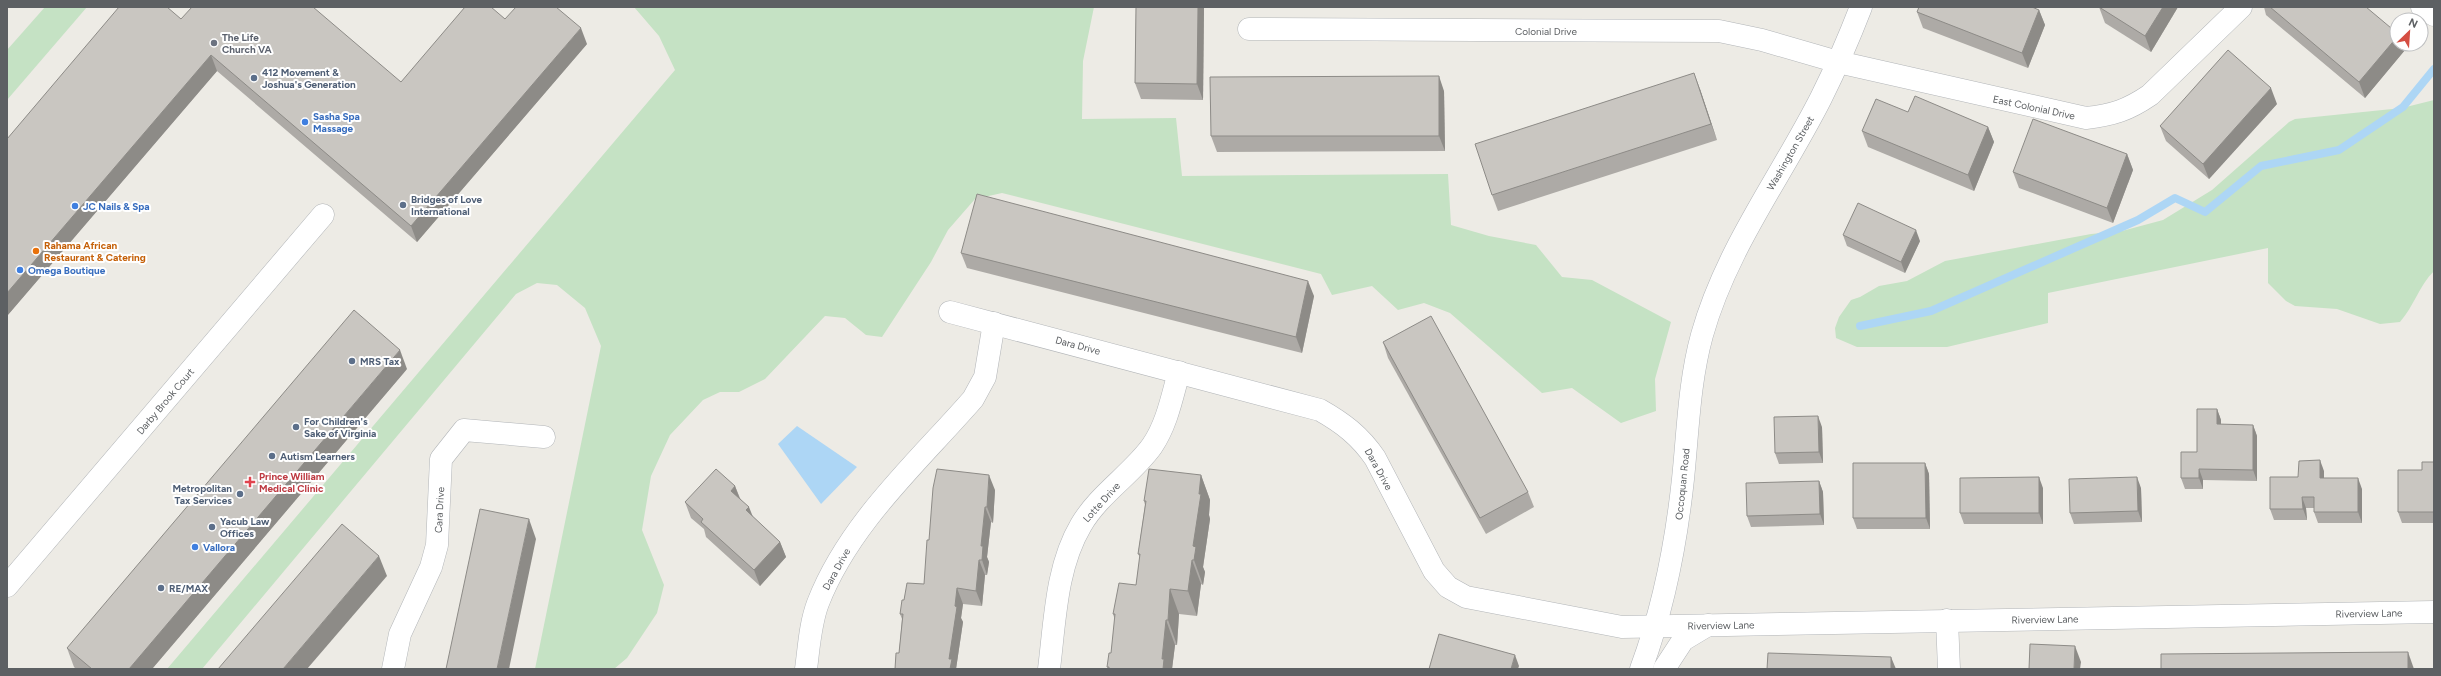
<svg xmlns="http://www.w3.org/2000/svg" width="2441" height="676" font-family="Figtree,sans-serif">
<style>
.green{fill:#c5e2c4}
.water{fill:#add6f5}
.lines{fill:none;stroke-linecap:round;stroke-linejoin:round}
.stream{stroke:#add6f5;stroke-width:8}
.street-casing{stroke:#b2b5b8;stroke-width:23}
.secondary-casing{stroke:#b1b4b8;stroke-width:23}
.street{stroke:#fff;stroke-width:22}
.secondary{stroke:#fff;stroke-width:22}
.wall{fill:#adaaa6}
.shaded-wall{fill:#8d8b87}
.building{fill:#c9c6c1;stroke:#8d8b87}
.worship-dot{fill:#6b7280;stroke:#fff;stroke-width:1.5}
.service-dot{fill:#5c6f8a;stroke:#fff;stroke-width:1.5}
.shop-dot{fill:#3f7fe0;stroke:#fff;stroke-width:1.5}
.food-dot{fill:#e8710a;stroke:#fff;stroke-width:1.5}
.health-dot{fill:#e0444e;stroke:#fff;stroke-width:1.5}
.labels{text-anchor:middle;stroke-width:4;stroke-linejoin:round;paint-order:stroke}
.street-label{font-size:10px;fill:#5d6063;stroke:#fff}
.worship-label{font-size:10px;font-weight:bold;fill:#5b616d;stroke:#fff;text-anchor:start}
.service-label{font-size:10px;font-weight:bold;fill:#4e5e75;stroke:#fff;text-anchor:start}
.shop-label{font-size:10px;font-weight:bold;fill:#366cbe;stroke:#fff;text-anchor:start}
.food-label{font-size:10px;font-weight:bold;fill:#c56008;stroke:#fff;text-anchor:start}
.health-label{font-size:10px;font-weight:bold;fill:#be3a42;stroke:#fff;text-anchor:start}
</style>
<rect width="100%" height="100%" fill="#edebe5"/>
<g class="green">
<polygon points="45,7 87,7 7,100 7,50"/>
<polygon points="634,7 1094,7 1083,61 1082,119 1176,118 1182,176 1448,174 1451,225 1489,236 1536,245 1562,277 1592,280 1671,322 1655,379 1656,411 1621,423 1572,388 1542,393 1450,313 1424,303 1398,310 1372,286 1332,295 1321,274 1002,193 975,199 948,230 931,262 882,337 866,335 845,318 825,316 765,379 739,392 720,392 703,400 670,435 651,476 642,530 664,585 657,613 627,658 614,669 535,669 601,346 585,308 557,285 537,283 516,294 202,669 167,669 675,70 659,36"/>
<path d="M2434,100V271C2419,286 2414,306 2400,322L2380,324L2337,309L2295,306L2286,301L2268,283V248L2048,293V323L1947,347H1857L1836,338L1835,328L1839,317L1851,300L1860,297L1879,286L1907,281L1945,261L2091,234L2122,231L2163,220L2212,190L2289,122L2295,119L2402,108Z"/>
</g>
<polygon class="water" points="797,426 857,467 821,504 778,444"/>
<g class="lines">
<polyline class="stream" points="1860,326 1931,311 2138,220 2175,198 2205,212 2261,166 2339,150 2403,107 2434,69"/>
<g class="street-casing">
<g id="street">
<polyline points="2422,7 2434,15"/>
<path d="M1249,29L1719,31L1762,40L1838,62L2086,118C2113,115 2128,110 2150,95L2241,7"/>
<path d="M950,312L1320,410C1343,423 1360,436 1375,458L1434,571L1448,587L1466,597L1622,627L2434,612"/>
<polyline points="7,586 323,215"/>
<polyline points="1947,620 1949,669"/>
<polyline points="393,669 400,634 431,567 437,545 441,459 464,430 544,437"/>
<path d="M806,669C809,647 810,624 818,603C849,523 918,462 973,399L985,377L994,323"/>
<path d="M1049,669C1055,621 1056,567 1081,525C1099,494 1132,474 1152,446C1167,424 1172,397 1179,372"/>
</g>
</g>
<g class="secondary-casing">
<g id="secondary">
<path d="M1641,669C1664,607 1676,545 1683,479C1688,431 1689,382 1702,335C1726,249 1781,177 1821,98C1836,68 1849,38 1861,7"/>
<polyline points="1664,669 1683,640 1708,625"/>
</g>
</g>
<use href="#street" class="street"/>
<use href="#secondary" class="secondary"/>
</g>
<g class="wall">
<polygon points="1136,7 1204,7 1203,100 1141,99 1135,83"/>
<polygon points="2099,7 2178,7 2151,52 2105,23"/>
<polygon points="2264,7 2366,7 2397,44 2402,44 2405,50 2365,98 2266,15"/>
<polygon points="2039,10 2045,25 2028,68 1923,28 1917,12"/>
<polygon points="181,19 401,82 587,44 417,242 217,71 7,316 7,139"/>
<polygon points="1700,89 1717,140 1498,211 1492,195"/>
<polygon points="1444,91 1445,151 1217,152 1211,136"/>
<polygon points="2277,104 2209,179 2166,141 2160,126"/>
<polygon points="1908,112 1988,127 1994,142 1974,191 1868,147 1862,131"/>
<polygon points="2127,154 2133,170 2113,223 2019,188 2013,172"/>
<polygon points="1843,235 1920,241 1905,273 1847,246"/>
<polygon points="961,253 1314,296 1302,353 967,268"/>
<polygon points="1383,342 1528,492 1534,507 1486,534 1388,358"/>
<polygon points="407,369 152,669 76,669 74,667 67,648"/>
<polygon points="2217,409 2221,420 2221,425 2253,425 2257,436 2257,481 2203,480 2203,489 2185,489 2181,478 2197,452"/>
<polygon points="1822,427 1823,463 1779,464 1775,453"/>
<polygon points="2434,462 2434,523 2402,523 2398,512 2422,470"/>
<polygon points="1925,463 1929,474 1930,529 1857,529 1853,518"/>
<polygon points="2324,471 2324,478 2362,489 2362,523 2318,523 2314,512 2314,508 2306,508 2307,520 2274,520 2270,509 2298,477"/>
<polygon points="1201,475 1210,500 1209,515 1210,519 1203,567 1205,572 1203,585 1201,584 1197,616 1179,614 1177,645 1175,645 1172,669 1108,669 1107,667 1111,653 1115,620 1113,614 1136,585 1140,557 1138,554 1145,505 1144,501"/>
<polygon points="1819,481 1823,492 1824,525 1751,527 1747,516"/>
<polygon points="735,486 740,498 752,516 780,542 786,557 760,586 706,537 704,529 691,518 685,502"/>
<polygon points="2043,488 2043,524 1964,524 1960,513"/>
<polygon points="2141,488 2142,522 2074,524 2070,513"/>
<polygon points="995,490 993,523 991,522 987,557 989,562 987,575 985,575 982,606 963,604 961,618 963,622 956,669 895,669 899,653 902,619 900,614 904,600 924,584 929,540"/>
</g>
<g class="shaded-wall">
<polygon points="1198,7 1204,7 1203,100 1197,84"/>
<polygon points="2163,7 2178,7 2151,52 2145,36"/>
<polygon points="2039,10 2045,25 2028,68 2022,53"/>
<polygon points="581,28 587,44 417,242 411,226"/>
<polygon points="2397,37 2397,44 2402,44 2405,50 2365,98 2359,82"/>
<polygon points="211,55 217,71 7,316 7,293"/>
<polygon points="1694,73 1700,89 1717,140 1711,124"/>
<polygon points="1439,76 1444,91 1445,151 1439,136"/>
<polygon points="2271,88 2277,104 2209,179 2203,164"/>
<polygon points="1988,127 1994,142 1974,191 1968,175"/>
<polygon points="2127,154 2133,170 2113,223 2107,208"/>
<polygon points="1916,230 1920,241 1905,273 1901,262"/>
<polygon points="1308,281 1314,296 1302,353 1296,337"/>
<polygon points="400,350 407,369 152,669 129,669"/>
<polygon points="2217,409 2221,420 2221,435 2217,424"/>
<polygon points="1818,416 1822,427 1823,463 1819,452"/>
<polygon points="2253,425 2257,436 2257,481 2253,470"/>
<polygon points="2320,460 2324,471 2324,489 2320,478"/>
<polygon points="1925,463 1929,474 1930,529 1926,518"/>
<polygon points="2199,469 2203,480 2203,489 2199,478"/>
<polygon points="989,475 995,490 993,523 987,507"/>
<polygon points="1201,475 1210,500 1209,515 1210,519 1203,567 1205,572 1203,585 1194,560 1193,546"/>
<polygon points="2039,477 2043,488 2043,524 2039,513"/>
<polygon points="2137,477 2141,488 2142,522 2138,511"/>
<polygon points="2358,478 2362,489 2362,523 2358,512"/>
<polygon points="1819,481 1823,492 1824,525 1820,514"/>
<polygon points="735,486 741,502 731,491"/>
<polygon points="2302,497 2306,508 2307,520 2303,509"/>
<polygon points="749,507 755,522 746,510"/>
<polygon points="985,507 991,522 987,557 989,562 987,575 982,560 981,546"/>
<polygon points="529,519 536,539 509,669 497,669"/>
<polygon points="780,542 786,557 760,586 754,570"/>
<polygon points="379,556 387,576 307,669 283,669"/>
<polygon points="979,560 985,575 982,606 976,591"/>
<polygon points="1192,560 1201,584 1197,616 1188,591"/>
<polygon points="957,588 963,604 961,618 963,622 956,669 950,669 949,659"/>
<polygon points="1170,589 1179,614 1177,645 1168,620"/>
<polygon points="1166,620 1175,645 1172,669 1163,669 1162,659"/>
<polygon points="2075,646 2081,662 2080,669 2074,669"/>
<polygon points="2408,652 2414,669 2408,669"/>
<polygon points="1515,655 1519,666 1518,669 1511,669"/>
<polygon points="1891,657 1896,669 1891,669"/>
</g>
<g class="building">
<polygon points="119,7 167,7 181,19 192,7 313,7 401,82 465,7 491,7 505,19 516,7 556,7 581,28 411,226 211,55 7,293 7,139"/>
<polygon points="1136,7 1198,7 1197,84 1135,83"/>
<polygon points="1919,7 2032,7 2039,10 2022,53 1917,12"/>
<polygon points="2099,7 2163,7 2145,36"/>
<polygon points="2270,7 2366,7 2397,33 2397,37 2359,82"/>
<polygon points="2228,50 2271,88 2203,164 2160,126"/>
<polygon points="1694,73 1711,124 1492,195 1475,144"/>
<polygon points="1439,76 1439,136 1211,136 1210,77"/>
<polygon points="1915,96 1988,127 1968,175 1862,131 1876,99 1908,112"/>
<polygon points="2033,119 2127,154 2107,208 2013,172"/>
<polygon points="977,194 1308,281 1296,337 961,253"/>
<polygon points="1858,203 1916,230 1901,262 1843,235"/>
<polygon points="354,310 400,350 129,669 92,669 67,648"/>
<polygon points="1431,316 1528,492 1480,518 1383,342"/>
<polygon points="2197,409 2217,409 2217,424 2253,425 2253,470 2199,469 2199,478 2181,478 2181,452 2197,452"/>
<polygon points="1818,416 1819,452 1775,453 1774,417"/>
<polygon points="2320,460 2320,478 2358,478 2358,512 2314,512 2314,497 2302,497 2303,509 2270,509 2270,477 2298,477 2299,461"/>
<polygon points="2422,462 2434,462 2434,512 2398,512 2398,470 2422,470"/>
<polygon points="1853,463 1925,463 1926,518 1853,518"/>
<polygon points="716,469 735,486 731,491 749,507 746,510 780,542 754,570 701,522 703,519 685,502"/>
<polygon points="937,469 989,475 987,507 985,507 981,546 983,546 982,560 979,560 976,591 957,588 955,606 957,607 949,659 952,659 950,669 895,669 896,653 899,653 903,614 900,614 902,600 904,600 907,583 924,584 927,540 929,540 933,488"/>
<polygon points="1149,469 1201,475 1199,494 1201,494 1193,546 1196,547 1194,560 1192,560 1188,591 1170,589 1168,620 1166,620 1162,659 1164,659 1163,669 1109,669 1109,667 1107,667 1109,653 1111,653 1115,614 1113,614 1119,583 1136,585 1140,554 1138,554 1146,501 1144,501"/>
<polygon points="2039,477 2039,513 1960,513 1960,478"/>
<polygon points="2137,477 2138,511 2070,513 2069,479"/>
<polygon points="1819,481 1820,514 1747,516 1746,483"/>
<polygon points="480,509 529,519 497,669 446,669"/>
<polygon points="342,524 379,556 283,669 218,669"/>
<polygon points="1439,634 1515,655 1511,669 1429,669"/>
<polygon points="2030,644 2075,646 2074,669 2029,669"/>
<polygon points="2408,652 2408,669 2161,669 2161,654"/>
<polygon points="1768,653 1891,657 1891,669 1767,669"/>
</g>
<circle class="worship-dot" cx="214" cy="43" r="4"/>
<g class="service-dot">
<circle cx="254" cy="78" r="4"/>
<circle cx="403" cy="205" r="4"/>
<circle cx="352" cy="361" r="4"/>
<circle cx="296" cy="427" r="4"/>
<circle cx="272" cy="456" r="4"/>
<circle cx="240" cy="494" r="4"/>
<circle cx="212" cy="527" r="4"/>
<circle cx="161" cy="588" r="4"/>
</g>
<g class="shop-dot">
<circle cx="305" cy="122" r="4"/>
<circle cx="75" cy="206" r="4"/>
<circle cx="20" cy="270" r="4"/>
<circle cx="195" cy="547" r="4"/>
</g>
<circle class="food-dot" cx="36" cy="251" r="4"/>
<path class="health-dot" d="M248 476h4v4h4v4h-4v4h-4v-4h-4v-4h4z"/>
<g class="labels">
<g class="street-label">
<text x="1546" y="35">Colonial Drive</text>
<text transform="translate(2034 107) rotate(12)" y="4">East Colonial Drive</text>
<text transform="translate(1790 153) rotate(-60)" y="4">Washington Street</text>
<text transform="translate(1078 345) rotate(15)" y="4">Dara Drive</text>
<text transform="translate(165 401) rotate(-50)" y="4">Darby Brook Court</text>
<text transform="translate(1379 469) rotate(61)" y="4">Dara Drive</text>
<text transform="translate(1682 484) rotate(-84)" y="4">Occoquan Road</text>
<text transform="translate(1101 502) rotate(-48)" y="4">Lotte Drive</text>
<text transform="translate(439 510) rotate(-87)" y="4">Cara Drive</text>
<text transform="translate(836 569) rotate(-61)" y="4">Dara Drive</text>
<text transform="translate(2369 613) rotate(-1)" y="4">Riverview Lane</text>
<text transform="translate(2045 619) rotate(-1)" y="4">Riverview Lane</text>
<text transform="translate(1721 625) rotate(-1)" y="4">Riverview Lane</text>
</g>
<g class="worship-label">
<text x="222" y="41">The Life<tspan x="222" dy="12">Church VA</tspan></text>
</g>
<g class="service-label">
<text x="262" y="76">412 Movement &amp;<tspan x="262" dy="12">Joshua's Generation</tspan></text>
<text x="411" y="203">Bridges of Love<tspan x="411" dy="12">International</tspan></text>
<text x="360" y="365">MRS Tax</text>
<text x="304" y="425">For Children's<tspan x="304" dy="12">Sake of Virginia</tspan></text>
<text x="280" y="460">Autism Learners</text>
<text x="232" y="492" text-anchor="end">Metropolitan<tspan x="232" dy="12">Tax Services</tspan></text>
<text x="220" y="525">Yacub Law<tspan x="220" dy="12">Offices</tspan></text>
<text x="169" y="592">RE/MAX</text>
</g>
<g class="shop-label">
<text x="313" y="120">Sasha Spa<tspan x="313" dy="12">Massage</tspan></text>
<text x="83" y="210">JC Nails &amp; Spa</text>
<text x="28" y="274">Omega Boutique</text>
<text x="203" y="551">Vallora</text>
</g>
<g class="food-label">
<text x="44" y="249">Rahama African<tspan x="44" dy="12">Restaurant &amp; Catering</tspan></text>
</g>
<g class="health-label">
<text x="259" y="480">Prince William<tspan x="259" dy="12">Medical Clinic</tspan></text>
</g>
</g>
<rect width="2441" height="676" fill="none" stroke="#5d6063" stroke-width="16"/>
<g transform="translate(2409 32) rotate(25)"><circle r="19" fill="#ffffff" stroke="#bebfc1"/>
<path d="M0-3L7 15L0 10L-7 15Z" fill="#d54e43"/>
<text y="-6" font-size="11" font-weight="bold" text-anchor="middle" fill="#5d6063">N</text>
</g>
</svg>
